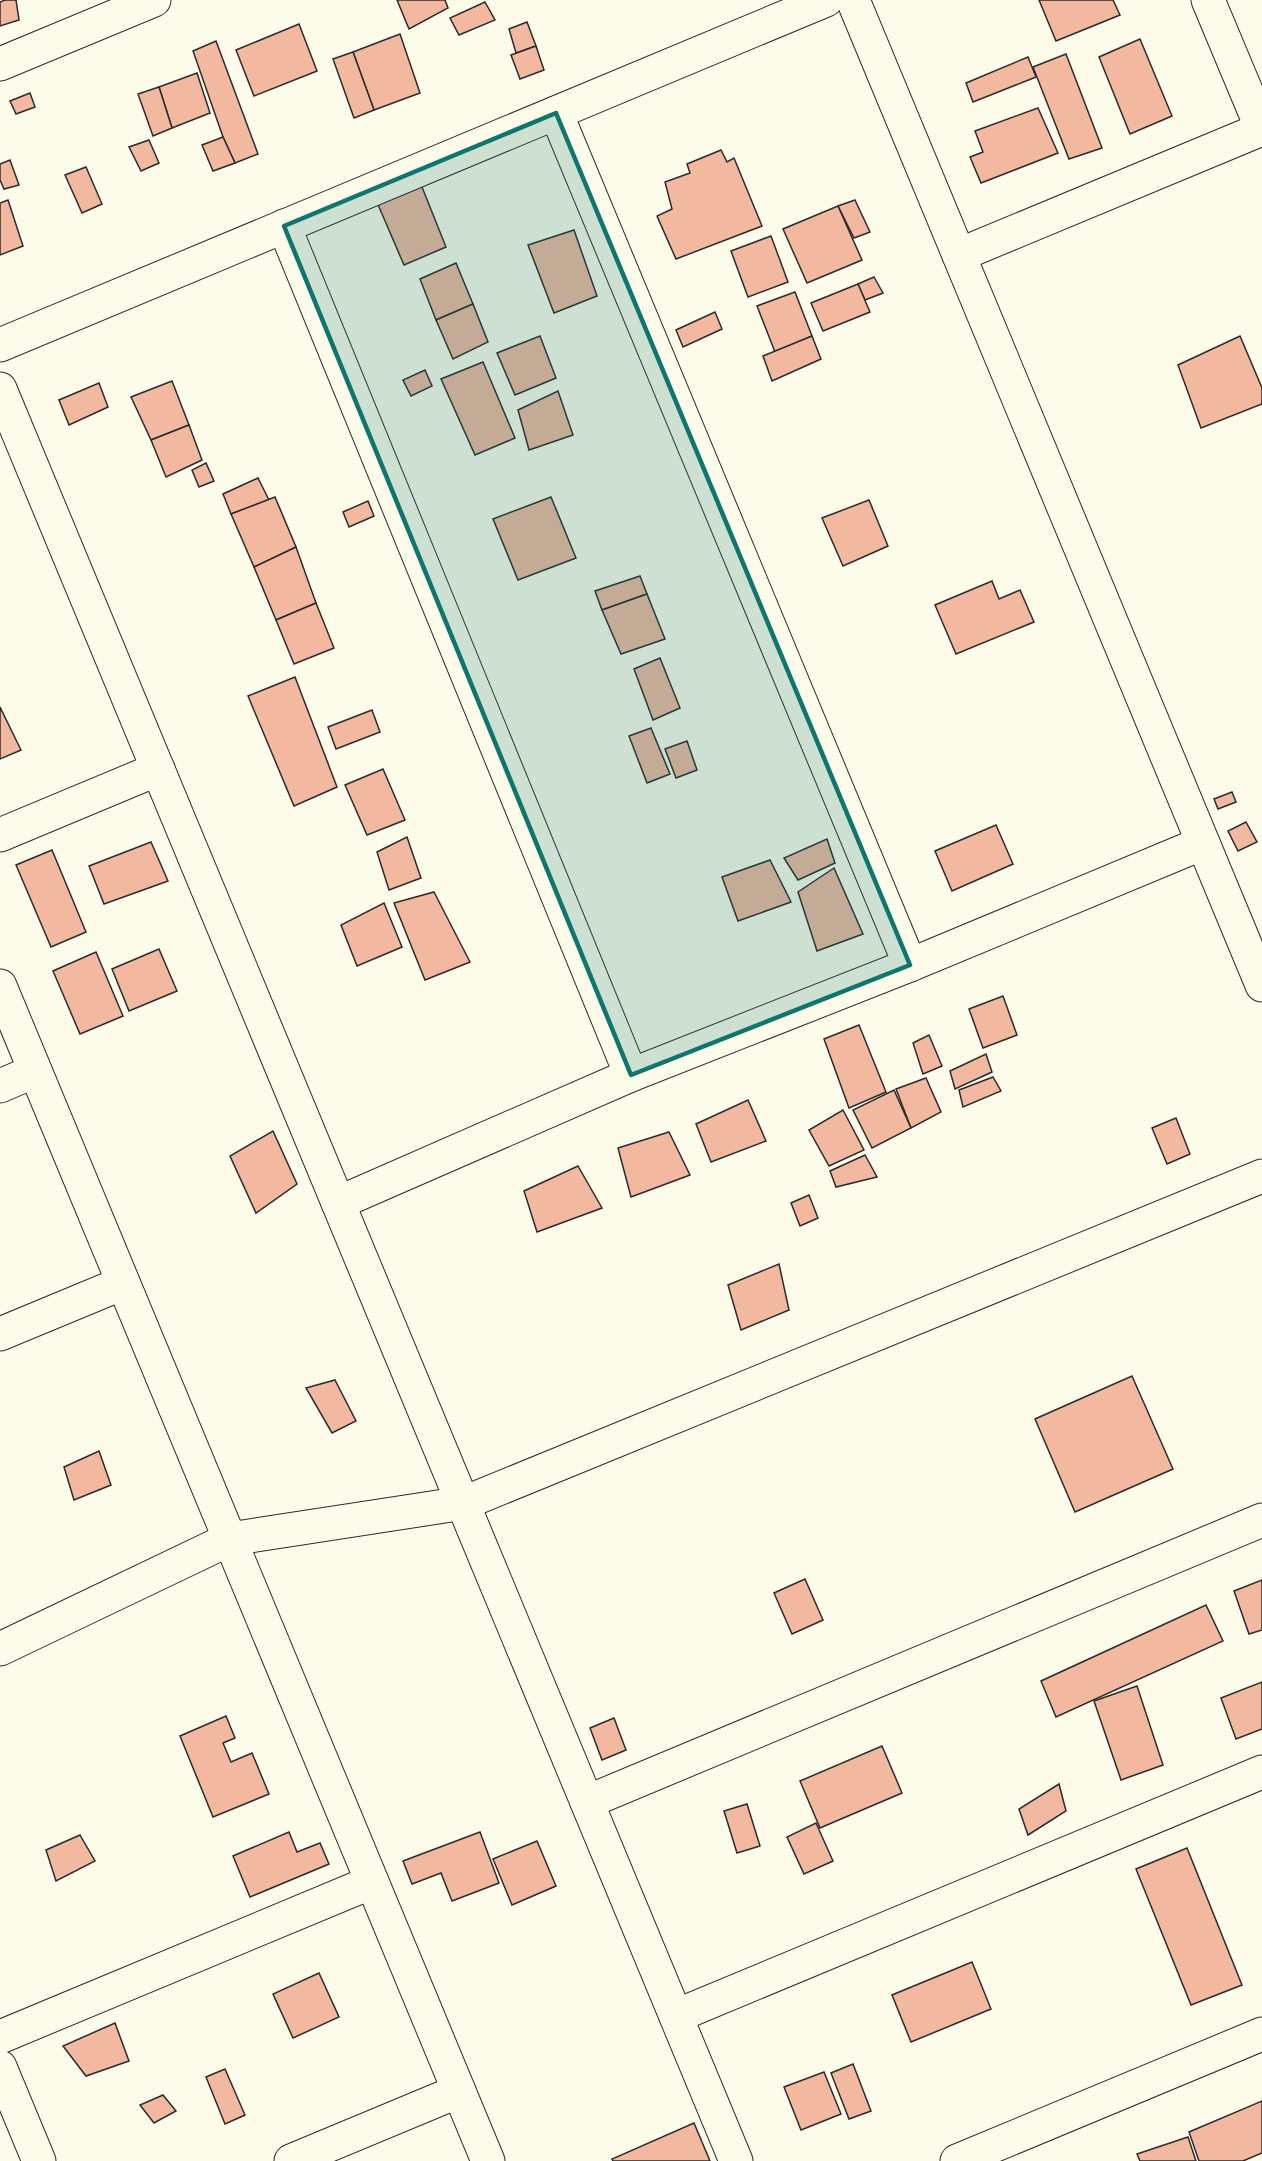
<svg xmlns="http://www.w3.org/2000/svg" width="1262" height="2161" font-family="Raleway,sans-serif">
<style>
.building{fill:#f2b8a0;stroke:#2b2b2b;stroke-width:1.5}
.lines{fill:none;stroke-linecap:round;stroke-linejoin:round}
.minor-casing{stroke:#2b2b2b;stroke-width:35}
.minor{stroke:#fdfbea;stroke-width:33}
.marked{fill:#0f766e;fill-opacity:0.2;stroke:#0f766e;stroke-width:4.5;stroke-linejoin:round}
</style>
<rect width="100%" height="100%" fill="#fdfbea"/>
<g class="building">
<polygon points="5,0 16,0 19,20 0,26 0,2"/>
<polygon points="397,0 445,0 448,8 409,29"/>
<polygon points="1039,0 1113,0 1120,15 1056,41"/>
<polygon points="485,2 495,20 459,35 450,18"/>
<polygon points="527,22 536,46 516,53 509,29"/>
<polygon points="299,24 317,71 254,96 236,50"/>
<polygon points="400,34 420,93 374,110 353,52"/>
<polygon points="1140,39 1172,116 1130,134 1099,57"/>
<polygon points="216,41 258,154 235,163 223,137 193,51"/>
<polygon points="536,46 544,70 520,79 511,55"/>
<polygon points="353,52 374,110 354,118 333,59"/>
<polygon points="1066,54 1102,148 1069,159 1033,67"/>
<polygon points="1028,57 1036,77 973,102 966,83"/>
<polygon points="197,73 210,113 172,128 159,87"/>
<polygon points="159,87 172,128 153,136 138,94"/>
<polygon points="30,93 35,107 16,114 10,101"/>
<polygon points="1038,108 1058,153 981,183 970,157 983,152 975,131"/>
<polygon points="223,137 235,163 213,171 202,145"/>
<polygon points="149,140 159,163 141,171 129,147"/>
<polygon points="721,150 727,162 734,158 762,226 676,259 657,216 672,209 665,182 690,173 687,164"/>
<polygon points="10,160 19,185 4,189 0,180 0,164"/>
<polygon points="86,167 102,204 82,213 65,175"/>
<polygon points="420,182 446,247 404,265 376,200"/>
<polygon points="8,200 23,246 0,255 0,203"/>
<polygon points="855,200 870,232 854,238 838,206"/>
<polygon points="838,206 862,260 807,283 783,229"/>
<polygon points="574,230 597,296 554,313 528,245"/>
<polygon points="771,236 788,282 748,297 731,251"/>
<polygon points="456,263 473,304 436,320 420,279"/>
<polygon points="874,277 883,293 865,300 858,284"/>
<polygon points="858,284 870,312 823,331 811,303"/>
<polygon points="795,292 812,336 775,352 757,306"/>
<polygon points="473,304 488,342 453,359 436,320"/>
<polygon points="715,312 722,329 683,347 676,330"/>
<polygon points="540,336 556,378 515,395 497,353"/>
<polygon points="812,336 821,359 772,381 763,356"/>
<polygon points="1240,336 1262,388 1262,404 1201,428 1178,365"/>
<polygon points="483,362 515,438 475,455 441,379"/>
<polygon points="425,370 432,386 411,396 403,380"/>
<polygon points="172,381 189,425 151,440 131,397"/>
<polygon points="99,383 108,407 69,425 59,400"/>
<polygon points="558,391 573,435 529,450 518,410"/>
<polygon points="189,425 202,460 166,477 151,440"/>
<polygon points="206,463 214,481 199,487 192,470"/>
<polygon points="258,478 269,500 231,514 223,494"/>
<polygon points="275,497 296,547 254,567 231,514"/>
<polygon points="551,497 576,558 518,580 493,519"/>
<polygon points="869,500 888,546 843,566 822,518"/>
<polygon points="368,501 374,516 349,527 343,512"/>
<polygon points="296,547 316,603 276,620 254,567"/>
<polygon points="640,576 647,594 602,610 595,591"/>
<polygon points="992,581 999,599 1020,590 1034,622 956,654 935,605"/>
<polygon points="647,594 665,639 621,654 602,610"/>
<polygon points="316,603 334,648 294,664 276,620"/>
<polygon points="660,658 680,708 653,720 634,669"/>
<polygon points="295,677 337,787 294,806 248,696"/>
<polygon points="0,707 21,750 0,759"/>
<polygon points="372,710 380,732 336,749 328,727"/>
<polygon points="651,728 670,774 647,783 629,736"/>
<polygon points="687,741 697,770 676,778 665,749"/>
<polygon points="383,769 405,820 367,835 345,785"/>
<polygon points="1232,792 1236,802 1218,809 1214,799"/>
<polygon points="1246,822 1257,842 1238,851 1228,831"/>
<polygon points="996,825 1013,864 952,891 935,851"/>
<polygon points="407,837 421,878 389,890 377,852"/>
<polygon points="827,839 835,863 798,880 784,858"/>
<polygon points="151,842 168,881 104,904 89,866"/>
<polygon points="52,850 86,932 51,947 16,865"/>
<polygon points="770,860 791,902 738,921 722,877"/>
<polygon points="834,868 863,934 817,951 798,892"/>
<polygon points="434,892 470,962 425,980 394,903"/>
<polygon points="384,903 402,947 357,966 341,925"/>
<polygon points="159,949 177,991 129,1011 112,969"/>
<polygon points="96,952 123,1016 80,1034 53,971"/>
<polygon points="1003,996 1017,1035 983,1048 969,1009"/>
<polygon points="859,1025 886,1092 849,1108 824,1039"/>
<polygon points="929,1035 942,1066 923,1074 913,1043"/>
<polygon points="986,1054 992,1072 955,1089 950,1071"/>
<polygon points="993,1077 1001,1091 963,1107 959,1090"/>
<polygon points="926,1078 941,1112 911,1128 896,1089"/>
<polygon points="894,1090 911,1128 872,1148 853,1110"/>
<polygon points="748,1100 766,1141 711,1162 696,1124"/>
<polygon points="843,1110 864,1150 829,1166 809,1130"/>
<polygon points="1176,1118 1190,1154 1167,1164 1152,1128"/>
<polygon points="273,1131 297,1184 256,1213 230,1156"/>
<polygon points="669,1132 690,1175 631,1197 618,1148"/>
<polygon points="865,1155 877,1177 836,1187 830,1171"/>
<polygon points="578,1166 602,1208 537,1232 524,1191"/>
<polygon points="809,1195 818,1218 800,1226 791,1203"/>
<polygon points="779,1264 789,1310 741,1330 728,1285"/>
<polygon points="1132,1376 1173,1469 1075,1512 1035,1419"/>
<polygon points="335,1380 356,1421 332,1433 306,1388"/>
<polygon points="99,1451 111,1485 74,1500 64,1467"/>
<polygon points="805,1579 823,1620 792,1634 774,1593"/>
<polygon points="1262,1580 1262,1630 1249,1634 1234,1591"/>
<polygon points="1206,1605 1223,1641 1056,1717 1041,1681"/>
<polygon points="1262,1682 1262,1729 1236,1739 1221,1698"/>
<polygon points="1137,1686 1163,1765 1121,1780 1094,1701"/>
<polygon points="226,1716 235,1738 223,1743 231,1762 252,1753 269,1794 213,1817 180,1736"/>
<polygon points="614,1718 626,1750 602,1760 590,1728"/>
<polygon points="882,1746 902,1793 820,1828 800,1781"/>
<polygon points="1059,1784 1066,1811 1028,1835 1019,1809"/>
<polygon points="747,1804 760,1846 737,1853 724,1811"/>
<polygon points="816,1823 833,1861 804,1874 787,1837"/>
<polygon points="289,1832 297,1852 320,1843 329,1864 250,1897 233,1856"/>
<polygon points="480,1832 499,1883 452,1901 441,1873 412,1884 403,1861"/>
<polygon points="80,1835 95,1861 56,1881 46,1850"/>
<polygon points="537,1841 556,1886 512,1905 493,1859"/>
<polygon points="1187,1848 1242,1985 1191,2005 1136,1869"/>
<polygon points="972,1962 991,2009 911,2042 892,1995"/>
<polygon points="319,1973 339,2017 293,2038 273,1994"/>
<polygon points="115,2023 129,2061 86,2076 63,2046"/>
<polygon points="853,2064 871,2111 849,2119 831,2073"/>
<polygon points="225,2069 245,2115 225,2124 206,2077"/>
<polygon points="824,2072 841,2114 801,2130 784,2087"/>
<polygon points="163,2095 176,2111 154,2123 140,2105"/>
<polygon points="1262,2101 1262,2153 1243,2161 1199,2161 1189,2132"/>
<polygon points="694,2123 710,2161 613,2161 612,2159"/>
<polygon points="1188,2137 1196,2161 1140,2161 1137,2154"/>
</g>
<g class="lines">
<g class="minor-casing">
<g id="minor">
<polyline points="853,0 1262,985"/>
<polyline points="1208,0 1262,129"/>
<polyline points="0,64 154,0"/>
<polyline points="556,113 910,965"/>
<polyline points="284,226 631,1075"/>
<polyline points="959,255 1262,129"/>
<polyline points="0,345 826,0"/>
<polyline points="0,389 736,2161"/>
<polyline points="0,835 158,769"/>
<polyline points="0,986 488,2161"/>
<polyline points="0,1086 35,1071"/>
<polyline points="338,1203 631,1075 910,965 1203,843"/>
<polyline points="0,1334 123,1283"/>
<polyline points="0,1649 230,1539 464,1503 1262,1176"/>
<polyline points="587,1802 1262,1520"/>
<polyline points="676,2016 1262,1772"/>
<polyline points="0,2037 372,1882"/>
<polyline points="0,2067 39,2161"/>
<polyline points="291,2161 459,2091"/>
<polyline points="957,2161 1262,2034"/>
</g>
</g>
<use href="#minor" class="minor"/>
</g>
<path class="marked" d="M556,113L910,965L631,1075L284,226Z"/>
</svg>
